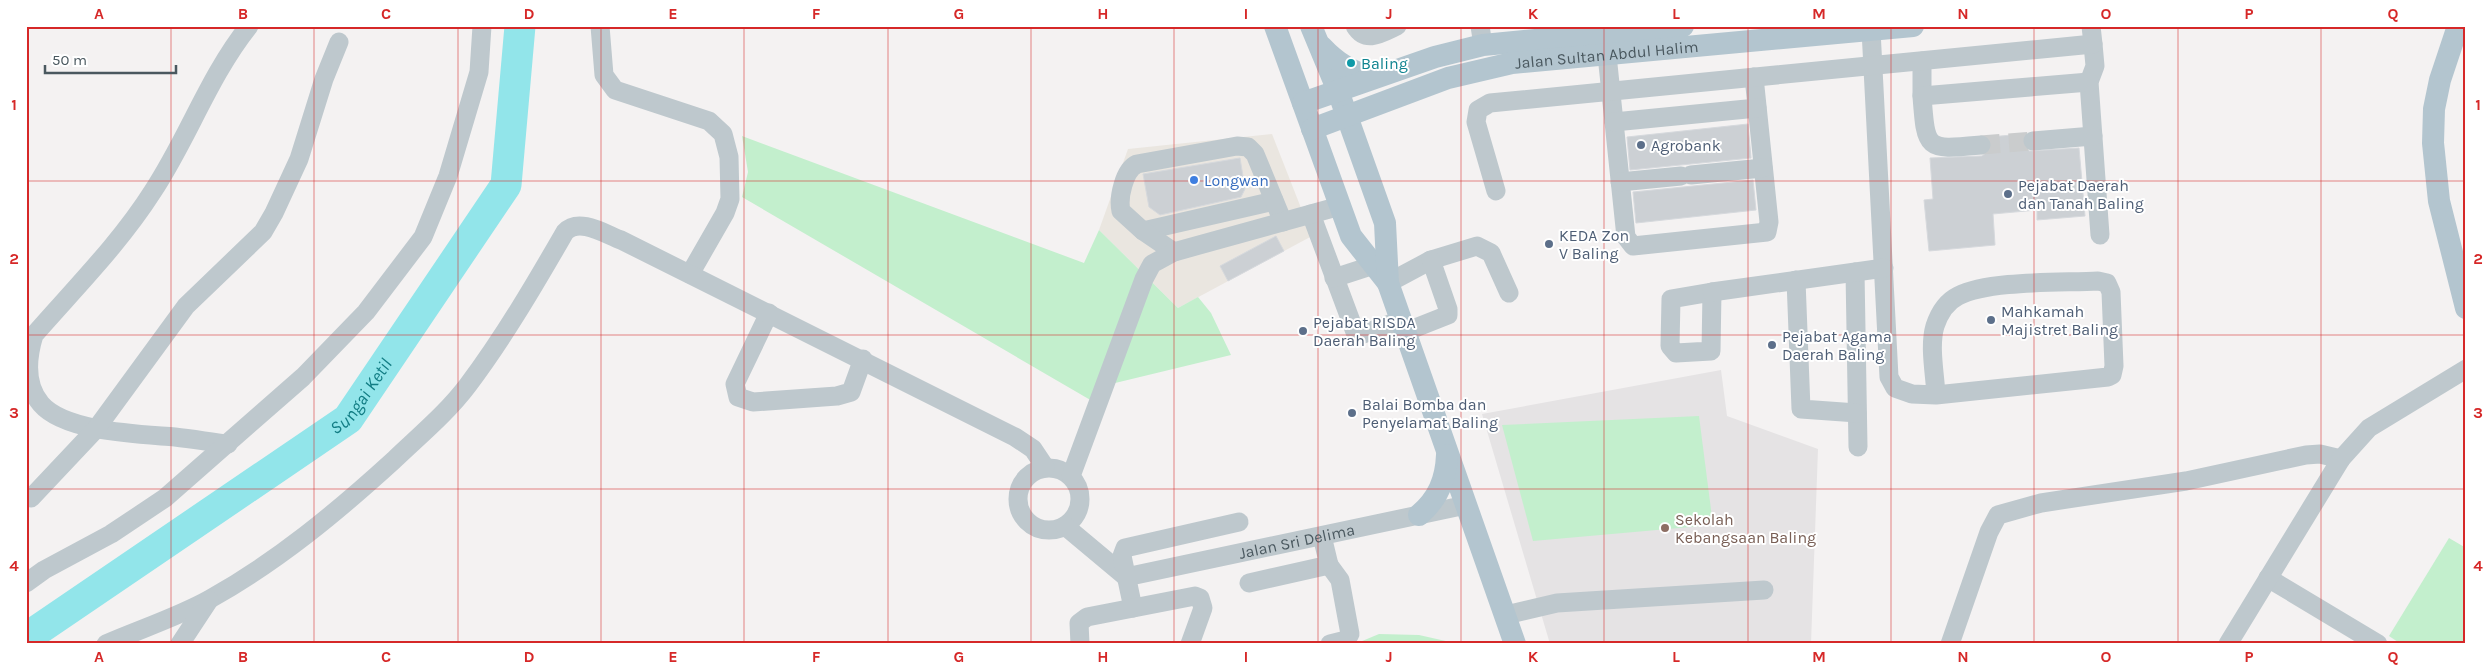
<svg xmlns="http://www.w3.org/2000/svg" width="2492" height="670" font-family="Karla,sans-serif">
<style>
.commercial{fill:#eae6e0}
.education{fill:#e5e3e4}
.green{fill:#c3efcd}
.lines{fill:none;stroke-linecap:round;stroke-linejoin:round}
.river{stroke:#92e5ea;stroke-width:31}
.building{fill:#ccd0d4;stroke:#d6d9dd}
.minor-tunnel{stroke:#cacccd;stroke-width:19;stroke-dasharray:19 9;stroke-linecap:butt}
.minor{stroke:#bec8cd;stroke-width:19}
.major{stroke:#b3c5cf;stroke-width:22}
.grid{fill:none;stroke:#d62828;stroke-width:1;stroke-opacity:0.55}
.culture-dot{fill:#0f9aa8;stroke:#fff;stroke-width:2}
.service-dot{fill:#5c6f8a;stroke:#fff;stroke-width:2}
.shop-dot{fill:#3f7fe0;stroke:#fff;stroke-width:2}
.education-dot{fill:#8d6e63;stroke:#fff;stroke-width:2}
.labels{text-anchor:middle;stroke-width:4;stroke-linejoin:round;paint-order:stroke}
.street-label{font-size:16px;fill:#4a585f;stroke:#fff}
.culture-label{font-size:16px;fill:#0d838f;stroke:#fff;text-anchor:start}
.service-label{font-size:16px;fill:#4e5e75;stroke:#fff;text-anchor:start}
.shop-label{font-size:16px;fill:#366cbe;stroke:#fff;text-anchor:start}
.education-label{font-size:16px;fill:#785e54;stroke:#fff;text-anchor:start}
.water-label{font-size:18px;font-style:italic;fill:#127d84;stroke:#fff}
.neatline{fill:none;stroke:#d62828;stroke-width:2}
.grid-label{font-size:16px;text-anchor:middle;font-weight:bold;fill:#d62828}
</style>
<rect width="100%" height="100%" fill="#f4f2f2"/>
<polygon class="commercial" points="1272,134 1312,236 1178,308 1099,230 1128,149"/>
<polygon class="education" points="1721,370 1727,416 1818,449 1811,644 1550,644 1482,414"/>
<g class="green">
<polygon points="742,136 1084,263 1099,230 1178,308 1198,297 1211,313 1231,355 1111,384 1099,405 742,197 748,172"/>
<polygon points="1699,416 1713,525 1533,541 1502,425"/>
<polygon points="2449,538 2466,548 2466,644 2401,644 2389,636"/>
<polygon points="1379,634 1419,635 1459,644 1355,644"/>
</g>
<g class="lines">
<path class="river" id="s1" d="M26,638L348,419L506,185L520,26"/>
</g>
<g class="building">
<polygon points="1748,124 1751,158 1630,170 1627,137"/>
<polygon points="2024,134 2022,142 2029,151 2079,148 2085,216 2037,220 2037,210 1993,214 1995,245 1929,251 1924,200 1933,199 1930,158 1982,156 1991,149 1992,144 1989,137"/>
<polygon points="1240,158 1245,189 1241,197 1160,215 1149,207 1143,174"/>
<polygon points="1753,180 1756,210 1636,223 1633,192"/>
<polygon points="1276,236 1284,251 1228,281 1220,266"/>
</g>
<g class="lines">
<polyline class="minor-tunnel" points="1981,145 2033,141"/>
<g class="minor">
<polyline points="600,26 604,75 615,90 709,121 723,134 729,157 730,199 725,213 690,274"/>
<path d="M1355,26C1366,44 1382,33 1397,26"/>
<polyline points="1480,26 1483,45"/>
<path d="M1871,30L1889,377L1895,388L1912,394L1936,395L2108,377L2112,375L2114,366L2111,292L2107,283L2098,281C2061,283 1989,280 1958,296C1946,302 1939,314 1935,326C1929,346 1935,374 1936,395"/>
<polyline points="2093,44 2095,66 2089,82 2100,235"/>
<polyline points="1607,55 1626,237 1633,246 1767,232 1769,222 1754,77"/>
<polyline points="1922,96 1922,61"/>
<polyline points="1614,122 1757,108"/>
<polyline points="2033,141 2093,136"/>
<path d="M1981,145C1926,150 1926,151 1922,96L2089,82"/>
<polyline points="1691,175 1763,168"/>
<polyline points="1620,182 1681,176"/>
<polyline points="1496,191 1476,122 1478,110 1490,103 2093,44 2091,26"/>
<polyline points="1311,214 1355,332 1363,334 1401,320"/>
<polyline points="1143,231 1274,201"/>
<path d="M1174,252L1143,231L1121,211C1118,198 1124,170 1137,164L1237,146L1248,147L1255,154L1283,222"/>
<polyline points="1855,272 1858,447"/>
<polyline points="1334,278 1374,265"/>
<polyline points="1796,280 1801,409 1857,413"/>
<polyline points="1388,283 1431,260 1477,246 1491,253 1509,293"/>
<polygon points="1712,292 1711,351 1676,353 1670,346 1671,299"/>
<polyline points="1712,292 1884,268"/>
<polyline points="769,313 735,384 738,397 753,402 837,396 851,392 863,359"/>
<polyline points="1405,332 1448,315 1448,309 1431,260"/>
<path d="M228,444C211,442 193,439 175,437C140,434 65,432 41,404C24,384 27,358 34,335C75,288 120,243 153,191C188,138 209,76 249,26"/>
<circle cx="1049" cy="499" r="31"/>
<polyline points="1071,476 1144,279 1152,264 1174,252 1340,206"/>
<polyline points="31,498 96,429 186,306 263,232 274,213 299,159 324,79 339,42"/>
<path id="s2" d="M1065,526L1126,577L1466,505"/>
<polyline points="1329,565 1340,580 1350,634 1346,640 1330,644"/>
<polyline points="2268,578 2378,644"/>
<polyline points="26,583 44,570 111,534 165,498 303,377 366,312 423,237 448,176 479,72 482,26"/>
<polyline points="1249,583 1329,565 1322,536"/>
<polyline points="1133,608 1122,556 1125,548 1239,522"/>
<polyline points="1506,615 1557,603 1764,590"/>
<path d="M106,644C140,629 178,617 210,599C278,561 337,512 394,460C419,436 447,413 468,385C504,337 535,284 565,232C579,217 605,234 621,240L1015,437L1033,449L1045,467"/>
<polyline points="180,644 209,600"/>
<polyline points="1080,644 1079,623 1087,617 1195,596 1200,598 1203,608 1190,644"/>
<polyline points="1950,644 1989,532 1998,515 2041,503 2186,481 2306,455 2320,454 2341,459"/>
<polyline points="2228,644 2341,459 2369,428 2466,369"/>
</g>
<g class="major">
<polyline points="1275,26 1351,236 1388,283"/>
<polyline points="1311,26 1338,91 1385,223 1388,283 1515,644"/>
<polyline points="2458,26 2440,80 2434,109 2433,143 2439,201 2466,308"/>
<path d="M1322,47C1337,63 1352,72 1373,78"/>
<polyline points="1303,103 1435,57 1483,45 1683,26"/>
<path id="s3" d="M1312,129L1448,78L1512,63L1913,26"/>
<path d="M1419,515C1438,499 1446,480 1447,455"/>
</g>
</g>
<path class="grid" d="M171,26V644M314,26V644M458,26V644M601,26V644M744,26V644M888,26V644M1031,26V644M1174,26V644M1318,26V644M1461,26V644M1604,26V644M1748,26V644M1891,26V644M2034,26V644M2178,26V644M2321,26V644M26,181H2466M26,335H2466M26,489H2466"/>
<circle class="culture-dot" cx="1351" cy="63" r="5"/>
<g class="service-dot">
<circle cx="1641" cy="145" r="5"/>
<circle cx="2008" cy="194" r="5"/>
<circle cx="1549" cy="244" r="5"/>
<circle cx="1991" cy="320" r="5"/>
<circle cx="1303" cy="331" r="5"/>
<circle cx="1772" cy="345" r="5"/>
<circle cx="1352" cy="413" r="5"/>
</g>
<circle class="shop-dot" cx="1194" cy="180" r="5"/>
<circle class="education-dot" cx="1665" cy="528" r="5"/>
<g class="labels">
<g class="street-label">
<text dy="6" stroke="none"><textPath href="#s3" startOffset="306">Jalan Sultan Abdul Halim</textPath></text>
<text dy="6" stroke="none"><textPath href="#s2" startOffset="254">Jalan Sri Delima</textPath></text>
</g>
<g class="culture-label">
<text x="1361" y="69">Baling</text>
</g>
<g class="service-label">
<text x="1651" y="151">Agrobank</text>
<text x="2018" y="191">Pejabat Daerah<tspan x="2018" dy="18">dan Tanah Baling</tspan></text>
<text x="1559" y="241">KEDA Zon<tspan x="1559" dy="18">V Baling</tspan></text>
<text x="2001" y="317">Mahkamah<tspan x="2001" dy="18">Majistret Baling</tspan></text>
<text x="1313" y="328">Pejabat RISDA<tspan x="1313" dy="18">Daerah Baling</tspan></text>
<text x="1782" y="342">Pejabat Agama<tspan x="1782" dy="18">Daerah Baling</tspan></text>
<text x="1362" y="410">Balai Bomba dan<tspan x="1362" dy="18">Penyelamat Baling</tspan></text>
</g>
<g class="shop-label">
<text x="1204" y="186">Longwan</text>
</g>
<g class="education-label">
<text x="1675" y="525">Sekolah<tspan x="1675" dy="18">Kebangsaan Baling</tspan></text>
</g>
<g class="water-label">
<text dy="6" stroke="none"><textPath href="#s1" startOffset="415">Sungai Ketil</textPath></text>
</g>
</g>
<rect width="2492" height="670" fill="none" stroke="#ffffff" stroke-width="55"/>
<path d="M45 65v8h131v-8" fill="none" stroke="#4a585f" stroke-width="2.5"/>
<text x="52" y="65" font-size="15" fill="#4a585f" stroke="#ffffff" stroke-width="4" paint-order="stroke">50 m</text>
<rect x="28" y="28" width="2436" height="614" class="neatline"/>
<g class="grid-label">
<text x="99" y="19">A</text>
<text x="243" y="19">B</text>
<text x="386" y="19">C</text>
<text x="529" y="19">D</text>
<text x="673" y="19">E</text>
<text x="816" y="19">F</text>
<text x="959" y="19">G</text>
<text x="1103" y="19">H</text>
<text x="1246" y="19">I</text>
<text x="1389" y="19">J</text>
<text x="1533" y="19">K</text>
<text x="1676" y="19">L</text>
<text x="1819" y="19">M</text>
<text x="1963" y="19">N</text>
<text x="2106" y="19">O</text>
<text x="2249" y="19">P</text>
<text x="2393" y="19">Q</text>
<text x="14" y="110">1</text>
<text x="2478" y="110">1</text>
<text x="14" y="264">2</text>
<text x="2478" y="264">2</text>
<text x="14" y="418">3</text>
<text x="2478" y="418">3</text>
<text x="14" y="571">4</text>
<text x="2478" y="571">4</text>
<text x="99" y="662">A</text>
<text x="243" y="662">B</text>
<text x="386" y="662">C</text>
<text x="529" y="662">D</text>
<text x="673" y="662">E</text>
<text x="816" y="662">F</text>
<text x="959" y="662">G</text>
<text x="1103" y="662">H</text>
<text x="1246" y="662">I</text>
<text x="1389" y="662">J</text>
<text x="1533" y="662">K</text>
<text x="1676" y="662">L</text>
<text x="1819" y="662">M</text>
<text x="1963" y="662">N</text>
<text x="2106" y="662">O</text>
<text x="2249" y="662">P</text>
<text x="2393" y="662">Q</text>
</g>
</svg>
